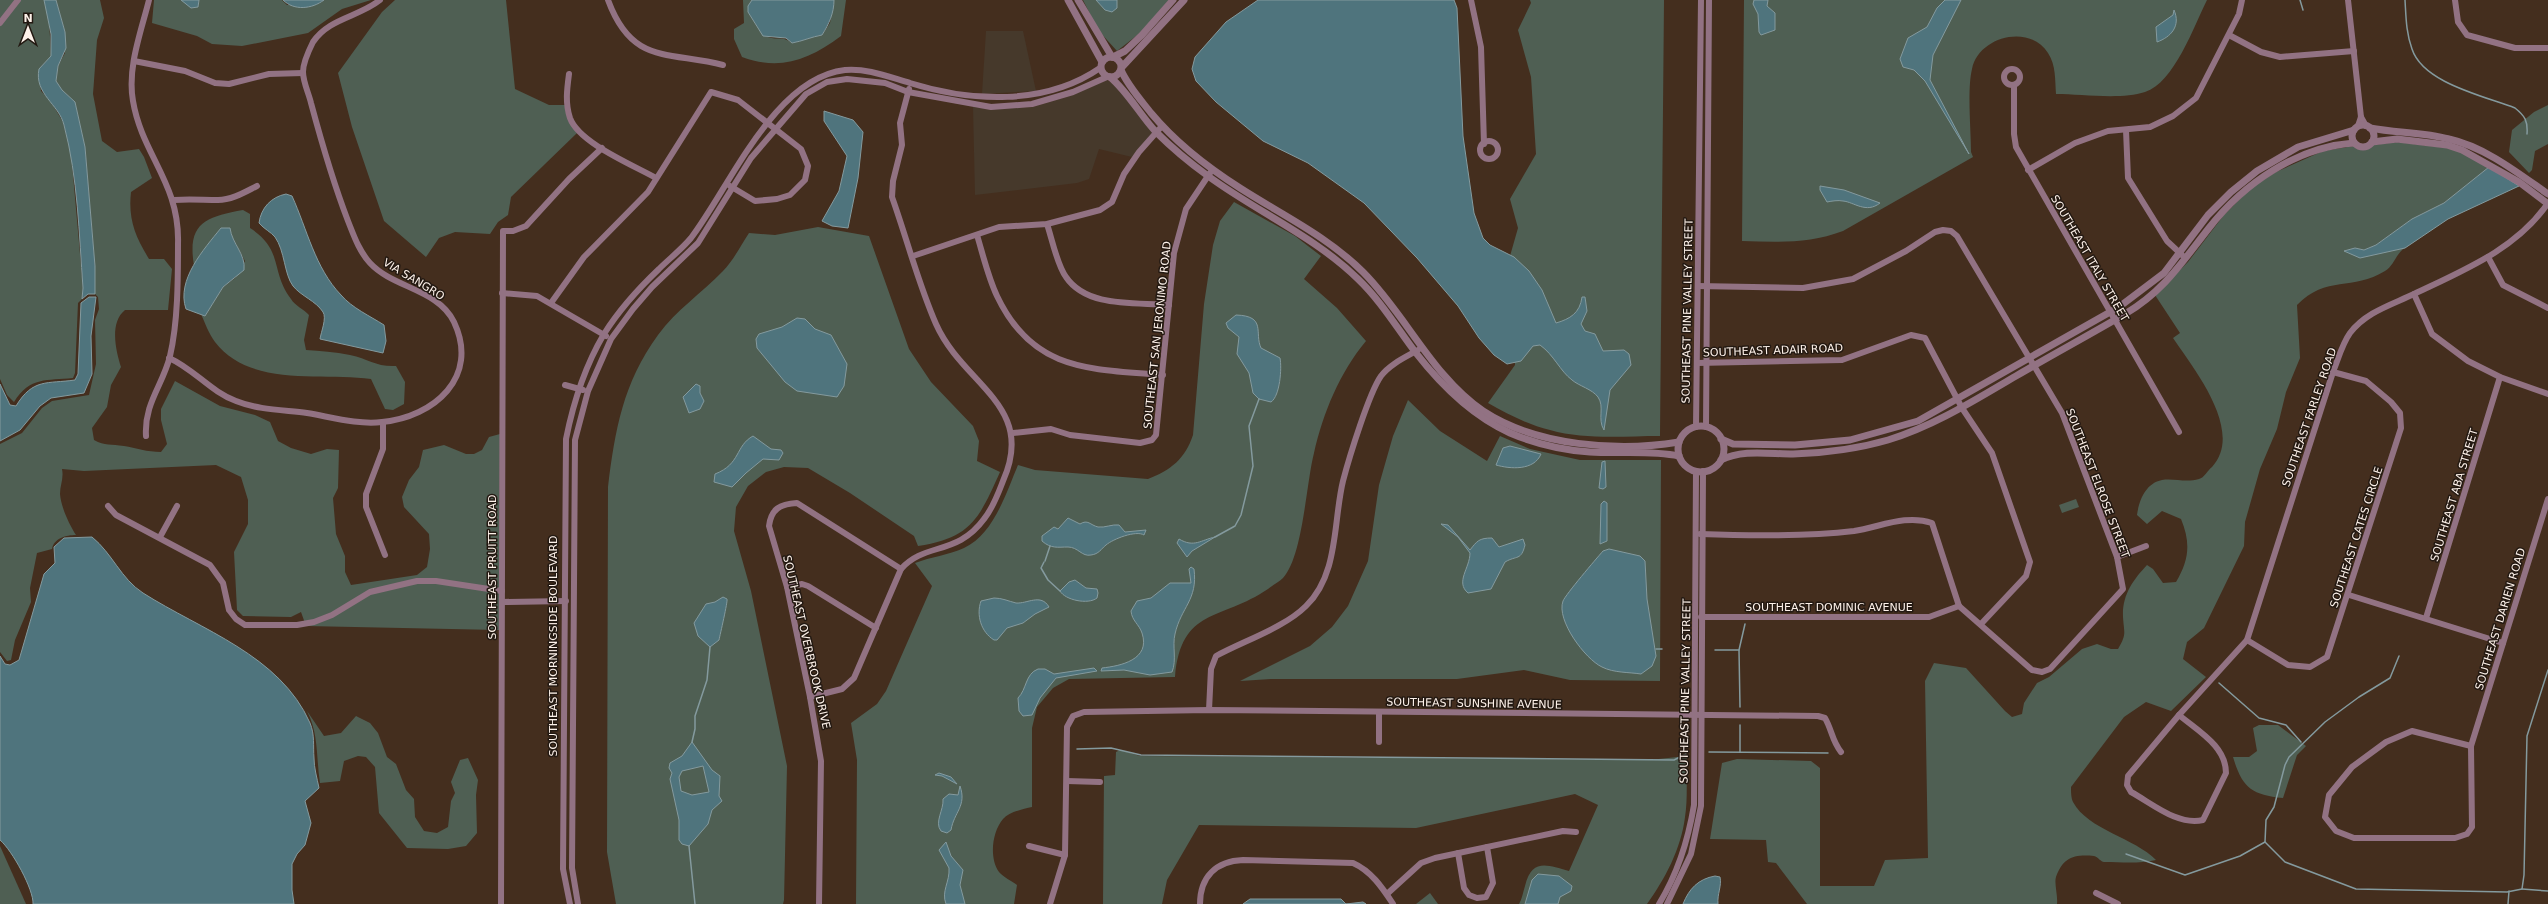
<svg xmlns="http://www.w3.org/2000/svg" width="2548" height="904" font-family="'DejaVu Sans',sans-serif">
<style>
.commercial{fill:#46392b}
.green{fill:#4f5f53}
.water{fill:#4f747d;stroke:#849a9e;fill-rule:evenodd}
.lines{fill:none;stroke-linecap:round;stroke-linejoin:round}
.stream{stroke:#849a9e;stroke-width:1.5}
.minor{stroke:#927283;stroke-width:6}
.tertiary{stroke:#927283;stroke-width:7}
.labels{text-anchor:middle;stroke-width:3;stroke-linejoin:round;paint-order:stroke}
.street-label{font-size:11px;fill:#fef2ea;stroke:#231912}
</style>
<rect width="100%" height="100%" fill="#442e1e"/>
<g class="commercial">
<polygon points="986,31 1023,31 1036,91 982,94"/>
<polygon points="1107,80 1117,86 1153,132 1132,157 1099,149 1089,179 1077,183 975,195 973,107 992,109 1033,107 1070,96"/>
</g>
<g class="green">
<path d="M0,0H44C50,19 50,37 51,56L39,69L41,91L50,100L63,122L71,152L83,288L82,299L78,303L75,373L73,378C47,381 30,376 14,402L7,395L0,379Z"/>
<path d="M56,0H100L104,18L97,40L93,94L102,141L117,152L139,149L144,157L152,178L131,192C128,219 135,236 149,259H164L172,269L168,310H125C109,323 116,351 121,367L111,385L107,407L92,428L94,440C105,446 111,444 124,446C136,448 147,452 161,452L167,444L161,420V409L175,381L220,406L255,415L270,422L278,441L291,448L311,454L327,449L339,450L338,488L333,498L336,534L345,556V572L351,585L417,575L427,567L430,549L429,534L404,507L402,497L409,480L419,467L423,450L444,445L466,454H474L482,450L489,437L500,434L499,630L306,626L301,612L291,617L243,616L237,610L234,552L248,524V500L241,477L216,465L84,471L62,469C64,478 60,485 60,494C61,507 69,524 76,535C66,535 54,538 52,549L37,553L30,588L31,602L15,640L11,660L7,661L0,652V444L22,433L42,408L52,401L89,395L96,364L95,320L99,309L98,297L95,294V266L85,147L75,102L62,90L56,81L58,66L65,53V32Z"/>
<polygon points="154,0 181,0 198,7 199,0 282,0 287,5 318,4 324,0 371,0 342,9 308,33 242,46 212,44 197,36 152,23"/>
<polygon points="395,0 506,0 515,89 549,105 565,105 577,133 511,197 508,215 498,222 490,234 455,232 439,238 426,257 384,221 352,127 338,73 382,12"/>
<path d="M743,0H752L748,12C754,20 759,34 768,37C780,41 780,35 792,43C803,41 811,37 822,35L830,23L834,0H846L841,36C809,60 780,71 742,57L734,39V29L744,23Z"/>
<polygon points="1083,0 1096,0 1105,10 1117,8 1117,0 1169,0 1140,33 1117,51 1098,30"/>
<path d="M1530,0H1664L1660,436C1624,436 1585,440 1550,430C1528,425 1508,414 1488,403L1515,365L1510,256L1518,228L1510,199L1536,154L1531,77L1518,30L1531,3Z"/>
<path d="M1744,0H2207C2194,26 2174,83 2145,92C2121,100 2081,94 2056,94C2055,80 2056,65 2048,53C2029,23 1978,37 1972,69C1967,90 1971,129 1971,152L1973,157L1843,231C1809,244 1777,242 1742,241Z"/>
<polygon points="2548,105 2548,144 2535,151 2532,170 2529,173 2509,152 2512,130 2534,112"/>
<path d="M2397,142L2447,148L2461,152L2489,167L2444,203L2412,219L2376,245L2364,250L2355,248L2345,251L2360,257L2405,248C2396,253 2394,266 2385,271C2353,291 2326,275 2297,305L2300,358L2286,392L2277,429L2260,469L2245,522L2244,546L2204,628L2187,642L2183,659L2206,677L2171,711L2146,702L2124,717L2071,787C2071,791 2071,798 2073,802C2088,830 2135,838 2156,860C2138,864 2122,862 2104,862C2101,862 2098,857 2094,856C2073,854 2063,858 2056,877C2054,883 2058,896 2057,904H1807L1776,863L1768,862L1766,840L1710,839L1722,763L1737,759L1811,761L1820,768V886H1874L1885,860L1928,858L1925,681L1934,663L1966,668L2005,711L2012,717L2022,714L2024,703L2037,683L2049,677L2082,649L2097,644L2111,649H2118C2127,634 2124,633 2123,617C2122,595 2133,580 2147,565L2153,569L2163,583L2176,582C2189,560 2191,543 2181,519L2162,511L2147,524L2137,515C2139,500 2146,483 2162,480C2174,478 2186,483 2199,479C2204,478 2208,470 2212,467C2245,431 2193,368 2173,338L2180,333L2155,295L2188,262L2224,215L2252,187L2276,172L2323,151L2354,146L2361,150L2373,145Z"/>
<path d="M1234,202L1295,236L1321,256L1304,279L1337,308L1366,341C1340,372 1323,413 1314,453C1306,484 1303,556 1283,578C1279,582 1273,585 1268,589C1221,621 1181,607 1175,677L1069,679L1053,688L1037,707L1032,728V807C1023,809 1009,812 1003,819C992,832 989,858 999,872C1003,877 1012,881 1017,885L1014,904H856L857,760L851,723L877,704L886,691L932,586L915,563C931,557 948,555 964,548C994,534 1006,493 1018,465L1035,470L1148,479C1171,470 1185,459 1193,435L1204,304L1213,245L1220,221Z"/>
<path d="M243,210L250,214V228C284,250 270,271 291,299C295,306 304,309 309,315L304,340L306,350C320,351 335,352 350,355C369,359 376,367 396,366L405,382L404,404L393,410L385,409L371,379C322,372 250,388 215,342C209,334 205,323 201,314L205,316L223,287L235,278L245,261L231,235L221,228L194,266C187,223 205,217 243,210Z"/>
<path d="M818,227L869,236L909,349L931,382L973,426L979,441L977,461L1000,472C979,519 971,538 918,546L914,536L850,493L808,468L784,467L766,472L748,486L736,507L734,531L751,591L787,766L784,900L783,904H616L607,852L608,487C615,430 623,383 658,335C676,310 702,293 723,271C733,261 741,245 749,233L775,235Z"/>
<polygon points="1408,400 1440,431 1487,461 1500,436 1530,449 1580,460 1661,460 1660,681 1570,680 1524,670 1457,679 1271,679 1240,681 1310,646 1332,627 1348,606 1368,561 1379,485 1393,436"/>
<polygon points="2076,499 2079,507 2062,513 2059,505"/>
<path d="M307,711L324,736L341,733L356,716L370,723L378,733L387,757L396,764L406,790L414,799L415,817L424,831L437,833L448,827L451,801L455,793L451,782L460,760L468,758L478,780L476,795L477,833L466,846L448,849L407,848L379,813L375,767L366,757L358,756L344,761L340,781L320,783C316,758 319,734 307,711Z"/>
<path d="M2259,725H2278L2306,746L2297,755L2283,798C2251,795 2242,787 2233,757H2249L2257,751L2253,728Z"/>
<path d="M1120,750L1140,756L1649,760L1687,756C1686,776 1688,798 1685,817C1681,849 1665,879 1647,904H1519C1522,899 1523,892 1525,886C1532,858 1547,865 1569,871L1598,805L1575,794L1416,828L1199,825L1167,880L1162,904H1103L1104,776L1115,775L1116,752Z"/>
<polygon points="0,846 26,904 0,904"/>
<polygon points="1430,893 1438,904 1416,904"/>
</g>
<g class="water">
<path d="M44,0H56L65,32L66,48L58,66L56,81L62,90L75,102L85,147L95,266V294H88L82,299L83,288C79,234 78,178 64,125C59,104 34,94 39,69L51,56V34Z"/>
<polygon points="181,0 199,0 198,7 191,8"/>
<path d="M283,0H324C312,9 294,11 283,0Z"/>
<path d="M752,0H834C834,13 829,24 822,35C811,37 803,41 792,43L786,38L763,36L748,12V6Z"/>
<polygon points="1096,0 1117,0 1117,8 1112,12 1105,10"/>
<path d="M1258,0H1454L1457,8L1463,136L1474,213L1483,238L1490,245L1514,257L1529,271L1542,290L1556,323C1570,319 1580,313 1582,297H1585L1587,311L1581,324L1585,331L1595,334L1603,351L1624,350L1629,354L1631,365L1610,390L1604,430C1597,419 1605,407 1598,397C1592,389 1579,386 1572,380C1560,371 1554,355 1540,345L1533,346L1521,361L1507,364L1494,355L1479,338L1458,306L1417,258L1364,203L1308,163L1263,141L1216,102L1196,81L1192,69L1195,57L1226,22Z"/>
<polygon points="1754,0 1768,0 1767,6 1775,13 1775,30 1761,35 1759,32 1758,14 1753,4"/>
<polygon points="1945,0 1961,0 1933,55 1930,80 1969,154 1925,81 1914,70 1903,67 1900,59 1908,38 1927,27 1937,8"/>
<path d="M2174,10C2181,26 2171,37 2157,42L2156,27L2173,15Z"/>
<polygon points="824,111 853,120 863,132 858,178 848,228 832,226 822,221 839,191 847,156 824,121"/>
<polygon points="2489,167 2519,186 2448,219 2405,248 2360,258 2344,251 2355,248 2364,250 2376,245 2412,219 2444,203"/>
<path d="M1820,186L1844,190L1880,203C1866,214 1854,202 1843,201C1838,200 1832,201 1827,202L1820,190Z"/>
<path d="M286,194L292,196C307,229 315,268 341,295C352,308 370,316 384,325L386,341L383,353L320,339C321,332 327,318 323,312C316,301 301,296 293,286C284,274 285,251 275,237C271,232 264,229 259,223C261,208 271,197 286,194Z"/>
<path d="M221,228H230C232,244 246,254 244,270L223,287L205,316L186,309C176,280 204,249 221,228Z"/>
<path d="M89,297H96L91,336L92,374L84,393L51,398L40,406L20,430L0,441V384L10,405L16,406C33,378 47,384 75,380L78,374L81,303Z"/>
<path d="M1236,315C1267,316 1254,333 1261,348L1280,358C1282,368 1280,396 1271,402L1259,399L1253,393L1249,373L1237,354L1239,337L1228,328L1226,323Z"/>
<polygon points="797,318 805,319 815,329 831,335 847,364 844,386 837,397 797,391 785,382 757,348 756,339 759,334 782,327"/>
<polygon points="696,384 700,386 700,393 704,401 700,409 689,413 683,397"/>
<path d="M753,436L771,449L781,450L783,453L779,460L763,459L746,473L732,487L714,482L715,474C741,464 735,446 753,436Z"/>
<path d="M1510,446L1541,454C1534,471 1510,469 1496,465L1503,448Z"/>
<polygon points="1605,461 1606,487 1603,489 1599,488 1602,462"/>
<polygon points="1604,501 1607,503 1607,541 1600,544 1601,504"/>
<path d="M1068,518L1080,524C1088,519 1090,525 1098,527C1105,528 1112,524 1119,525L1125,532L1146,530L1144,535C1136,530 1113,539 1106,545C1101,549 1099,554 1091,555C1082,557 1078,547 1068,547C1058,547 1051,549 1042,541V536L1054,527L1058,529Z"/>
<path d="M1441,524L1448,525L1470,550C1477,541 1479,538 1492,538L1499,547L1523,539L1525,545C1521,561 1517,555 1505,562L1491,589L1468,593C1455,582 1470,568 1470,553L1458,537Z"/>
<path d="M92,537C112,553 121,579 143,593C201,630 280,655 310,723C315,735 313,746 314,758C314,768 317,778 319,788L305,801L311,823L305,845L297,854L292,864V890L294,904H33C34,890 12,850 0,840V656L5,664L10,665L19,660L44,574L55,563L54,547L64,538Z"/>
<path d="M1215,537L1192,551L1187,557L1177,543L1179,539C1194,548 1201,540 1215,537Z"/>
<path d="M1609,549L1640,556L1645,561L1647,599L1656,656L1652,666L1641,674C1628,672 1614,673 1602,667C1585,659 1556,620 1563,601C1566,594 1596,559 1603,551Z"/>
<path d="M1191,567L1194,569C1198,600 1181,607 1175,634C1172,646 1177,660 1172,672L1150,675L1124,670L1101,671L1102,668C1120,666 1151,660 1142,633C1139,624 1132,621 1131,611L1137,601L1151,598L1170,583H1191L1189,569Z"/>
<path d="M1075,580L1086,588L1097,589L1098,593L1097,598C1088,605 1065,600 1060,591L1069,582Z"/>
<path d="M723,597L727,599C728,601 720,635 719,640L710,647L698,636L694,623L706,604L715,602Z"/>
<path d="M994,598C1002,598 1008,601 1016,603C1027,604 1041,593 1049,607L1035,614L1023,623L1007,628L997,640H994C981,632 976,615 981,601Z"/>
<path d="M1038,669H1045L1054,674L1094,668L1097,671L1056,678L1040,698L1032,715L1023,716L1019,711L1018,698C1027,689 1025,674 1038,669Z"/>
<path d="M692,742L712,770L720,776L719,796L722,801L712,810L708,824L689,846L682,844L679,840V820L670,779L672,773L669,768L670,763L682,756ZM703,766L709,792L692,795L681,791L679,777L682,771Z"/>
<polygon points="939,773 951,777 957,784 942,776 935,775"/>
<path d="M960,786C967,806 954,812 951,830L947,833L941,831C934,822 944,810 943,799L949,794L958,795Z"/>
<path d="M946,842L951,856L963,870L960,885L965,904H946C941,891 950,882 949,868L939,850Z"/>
<polygon points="1538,874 1559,876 1572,886 1571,891 1560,897 1558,904 1525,904 1532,880"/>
<path d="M1715,876L1720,877C1722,886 1717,894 1718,904H1683C1689,889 1698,879 1715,876Z"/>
<polygon points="1250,899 1341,899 1346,904 1363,902 1366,904 1243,904"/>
</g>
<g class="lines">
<g class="stream">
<polyline points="2300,0 2303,10"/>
<path d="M2405,0C2406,16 2406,33 2412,49C2423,83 2484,96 2515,108C2525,116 2528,121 2527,134"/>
<polyline points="1215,537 1235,526 1241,515 1253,466 1249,426 1259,399"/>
<polyline points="1045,561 1050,546"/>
<polyline points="1044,562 1041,568 1048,580 1060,591"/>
<polyline points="1656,649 1662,649"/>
<polyline points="1715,650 1739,650"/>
<polyline points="2219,683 2259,718 2286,725 2301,742"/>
<polyline points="1740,707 1739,650 1745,624"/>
<polyline points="1740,725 1740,752"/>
<polyline points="692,742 695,729 695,716 707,680 710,647"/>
<polyline points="1077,749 1111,748 1141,755 1674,760 1686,754"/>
<polyline points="1709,752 1828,753"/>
<polyline points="2265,842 2266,820 2274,807 2285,765 2289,757 2325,722 2359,697 2390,678 2399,656"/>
<polyline points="689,846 695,904"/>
<polyline points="2126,854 2185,875 2240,856 2265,842 2285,862 2356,889 2507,892 2522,889 2524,875 2527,736 2548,670"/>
<polyline points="2522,889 2548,891"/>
<polyline points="2508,904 2509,891"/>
</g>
<g class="minor">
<path d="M608,0C632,65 668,51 723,65"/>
<polyline points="1471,0 1481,47 1484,144"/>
<polyline points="2348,0 2361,117 2358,126"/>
<polyline points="2455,0 2458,22 2467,35 2515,48 2548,48"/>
<polyline points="0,23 18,0"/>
<polyline points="2229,35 2261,52 2280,57 2354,51"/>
<polyline points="134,61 185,71 215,83 229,84 269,74 303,73"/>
<circle cx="2012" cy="77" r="8"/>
<path d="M569,74C567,89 565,103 570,118C579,143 633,165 656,178"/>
<polyline points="2014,85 2014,134 2016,147 2179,432"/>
<polyline points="2361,117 2366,126"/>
<polyline points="2126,130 2128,178 2167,241 2182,255"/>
<circle cx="1489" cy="150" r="9"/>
<polyline points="2028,170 2075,143 2108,131 2150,127 2173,116 2196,98 2239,14 2242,0"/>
<path d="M174,200C189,199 203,200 218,200C232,200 245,192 257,186"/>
<path d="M1047,224C1052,239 1057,265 1066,277C1087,308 1135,302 1169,305"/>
<path d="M977,235C983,255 988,277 997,296C1033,372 1090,369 1163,375"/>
<polyline points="913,256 999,227 1047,224 1100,210 1112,202 1124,174 1139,152 1162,126"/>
<polyline points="2488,257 2503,285 2548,308"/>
<polyline points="1698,286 1803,288 1853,279 1906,251 1935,232 1943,230 1951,231 1957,236 2062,413 2117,557 2123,589 2050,669 2042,672 2032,670 1959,606"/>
<polyline points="502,293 537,296 606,336"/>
<polyline points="2414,294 2432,334 2468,361 2500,377 2548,394"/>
<polyline points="551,303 584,257 648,192 711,92 738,100 801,149 808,166 805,180 790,195 777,199 755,201 730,186"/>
<path d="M169,358C194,369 211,392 236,401C258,410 284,410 307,413C331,417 358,425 382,422C434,417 480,377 454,322C438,289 393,288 370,263C359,251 354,236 348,221C333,182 322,144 311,103C309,94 303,82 303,72C303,63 309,50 313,42C329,18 359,17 380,0"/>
<polyline points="1697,363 1842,360 1911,335 1925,338 1962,408 1992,453 2030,562 2026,576 1981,624"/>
<polyline points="565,385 583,390"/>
<polyline points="383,422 383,449 366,494 366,507 385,555"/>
<polyline points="1696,427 1701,0"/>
<polyline points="1706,427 1709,0"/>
<polyline points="1013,433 1051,429 1070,435 1140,443 1152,440 1156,435 1174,253 1186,209 1210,173"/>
<path d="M146,436C144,403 163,385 170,356C178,322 178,279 178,244C180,183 142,155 133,101C127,68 141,32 149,0"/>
<polyline points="108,506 116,515 210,565 223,583 229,610 236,619 245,625 297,625 314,622 332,615 370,592 417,581 436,581 502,591"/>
<path d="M1700,534C1751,536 1803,537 1854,531C1880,527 1906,514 1932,523L1959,606"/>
<polyline points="160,537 177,506"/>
<polyline points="2117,557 2146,546"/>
<polyline points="787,587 802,584 808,586 876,628"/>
<polyline points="2349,595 2503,643"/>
<polyline points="502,602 566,601"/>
<polyline points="1701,617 1929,617 1959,606"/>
<polyline points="2426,618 2500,377"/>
<polyline points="2247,640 2288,665 2310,667 2327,657 2401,428 2400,413 2391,402 2366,381 2333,372"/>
<path d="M810,697L842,689L854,678L901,569C925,542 957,556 984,519C993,508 998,494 1003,481C1037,405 963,385 936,324C918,283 907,239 892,197L893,181L902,145L900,123L909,89"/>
<path d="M1209,710L1211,669L1216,656C1243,641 1284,628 1306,606C1339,574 1333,522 1343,481C1349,458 1369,393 1381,376C1390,364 1406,357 1418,350"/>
<path d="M2179,715L2247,640L2333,372C2338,360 2342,344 2350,333C2366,312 2391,305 2414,294C2462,271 2517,249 2548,203"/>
<path d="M2179,715C2198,731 2226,746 2226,773L2203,820C2178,826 2153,804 2131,792L2127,785L2128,776Z"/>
<polygon points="2412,731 2471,746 2472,827 2467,834 2455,838 2354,838 2336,831 2325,817 2329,795 2352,767 2386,742"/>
<polyline points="1379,742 1379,712"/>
<polyline points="2471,746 2548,499"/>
<polyline points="1067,781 1100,782"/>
<polyline points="1029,846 1065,855"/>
<polyline points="1458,853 1464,888 1469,895 1477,898 1486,897 1493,883 1487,847"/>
<polyline points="2096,893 2118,904"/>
<polyline points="1387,894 1421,863 1435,858 1563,831 1576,832"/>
<polyline points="501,904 503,231 513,231 526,226 569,179 602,148"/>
<path d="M570,904L563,869L566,439C573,404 585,366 604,334C619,310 638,289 659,269C670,258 681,250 691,238C730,187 774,78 845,70C867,68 889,77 910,83C971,102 1045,106 1100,68"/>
<polyline points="578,904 572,868 575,440 588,391 611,339 633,309 652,287 698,243 751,158 806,94 827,82 847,79 885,83 908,92 991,107 1032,104 1073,92 1107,77"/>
<path d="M819,904L821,761L810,697L787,587L769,526C771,509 780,504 797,503L901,569"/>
<path d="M1050,904L1065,855L1067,727L1073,716L1084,712L1209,710L1818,716L1825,718C1832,730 1832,741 1841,752"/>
<path d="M1200,904C1200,877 1216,861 1243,860L1353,863C1371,871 1382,887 1393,904"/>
<path d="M1659,904C1678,873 1688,841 1694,805L1696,471"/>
<polyline points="1667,904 1691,854 1701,806 1703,471"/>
</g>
<g class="tertiary">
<polyline points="1068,0 1102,62"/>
<polyline points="1078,0 1112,57"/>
<circle cx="1111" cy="67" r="10"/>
<polyline points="1113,57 1125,51 1142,35 1173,0"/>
<polyline points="1122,67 1184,0"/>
<path d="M1121,70C1128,86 1140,99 1151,113C1176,143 1207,167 1240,188C1282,215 1327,236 1363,272C1406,315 1432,376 1483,411C1536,446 1618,452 1679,442"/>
<path d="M1110,77C1128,92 1140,115 1156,132C1172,148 1190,163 1208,176C1257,212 1314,236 1358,279C1381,301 1397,328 1416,353C1441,385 1472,416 1510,433C1536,444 1562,450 1590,452C1620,454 1650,450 1679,456"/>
<circle cx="2363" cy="136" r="11"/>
<path d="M2370,128C2396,133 2423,132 2449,139C2485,147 2518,173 2548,194"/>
<polyline points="2372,142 2397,139 2447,145 2462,150 2519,182 2548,204"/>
<circle cx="1701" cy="449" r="23"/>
<polyline points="1721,439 1733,444 1795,445 1850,440 1918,421 2119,307 2164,273 2208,215 2231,192 2257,171 2298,147 2354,130"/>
<path d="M1721,460C1742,449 1769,454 1793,454C1825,453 1857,449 1888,440C1934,426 1975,400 2016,376C2052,355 2089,335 2125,314C2164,291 2182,262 2209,228C2244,183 2297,147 2354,143"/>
</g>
</g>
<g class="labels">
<g class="street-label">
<text transform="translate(2090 258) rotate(60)" y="4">SOUTHEAST ITALY STREET</text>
<text transform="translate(414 279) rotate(31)" y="4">VIA SANGRO</text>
<text transform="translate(1687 311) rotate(-89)" y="4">SOUTHEAST PINE VALLEY STREET</text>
<text transform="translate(1157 335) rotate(-84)" y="4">SOUTHEAST SAN JERONIMO ROAD</text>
<text transform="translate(1773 350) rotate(-2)" y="4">SOUTHEAST ADAIR ROAD</text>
<text transform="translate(2309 417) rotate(-71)" y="4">SOUTHEAST FARLEY ROAD</text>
<text transform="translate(2098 483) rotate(69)" y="4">SOUTHEAST ELROSE STREET</text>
<text transform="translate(2454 495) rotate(-73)" y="4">SOUTHEAST ABA STREET</text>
<text transform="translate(2356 537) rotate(-72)" y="4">SOUTHEAST CATES CIRCLE</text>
<text transform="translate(492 567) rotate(-90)" y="4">SOUTHEAST PRUITT ROAD</text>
<text x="1829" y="611">SOUTHEAST DOMINIC AVENUE</text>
<text transform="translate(2500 619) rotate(-73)" y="4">SOUTHEAST DARIEN ROAD</text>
<text transform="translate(807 642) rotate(77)" y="4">SOUTHEAST OVERBROOK DRIVE</text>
<text transform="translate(553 646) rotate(-90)" y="4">SOUTHEAST MORNINGSIDE BOULEVARD</text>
<text transform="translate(1685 691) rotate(-89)" y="4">SOUTHEAST PINE VALLEY STREET</text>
<text transform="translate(1474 703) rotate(1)" y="4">SOUTHEAST SUNSHINE AVENUE</text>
</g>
</g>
<g transform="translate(28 28)" stroke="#231912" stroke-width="3" paint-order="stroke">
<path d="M0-3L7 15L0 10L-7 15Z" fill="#fef2ea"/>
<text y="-6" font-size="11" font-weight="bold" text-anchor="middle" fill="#fef2ea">N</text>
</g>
</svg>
